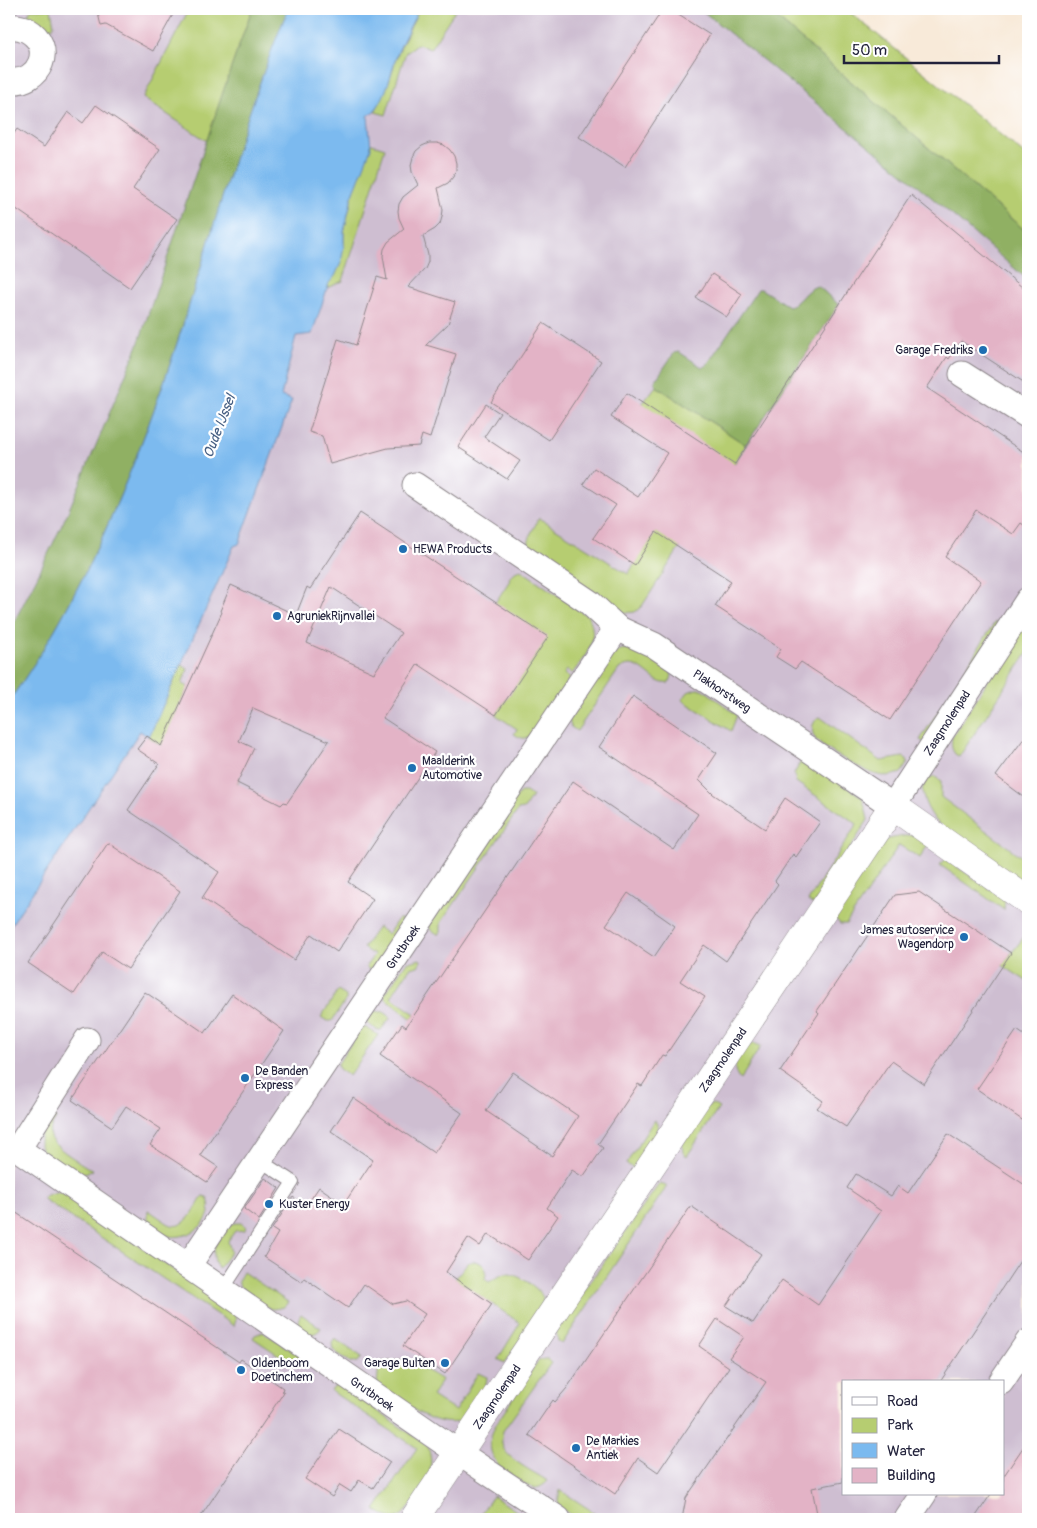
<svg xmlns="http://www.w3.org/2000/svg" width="1037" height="1528" font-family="Pangolin,sans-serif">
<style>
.industrial{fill:#cebed1;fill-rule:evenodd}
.green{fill:#b6cd71;stroke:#6c7856}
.forest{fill:#90b063;stroke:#59694f}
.water{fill:#7bbaef;stroke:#4e6e95}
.building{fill:#e3b3c6;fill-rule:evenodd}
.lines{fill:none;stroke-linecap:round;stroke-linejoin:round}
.service-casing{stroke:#8d868a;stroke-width:14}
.minor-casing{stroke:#8d868a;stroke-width:27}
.tertiary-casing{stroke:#8d868a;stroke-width:29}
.service{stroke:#fff;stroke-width:12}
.minor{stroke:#fff;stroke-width:25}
.tertiary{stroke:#fff;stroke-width:28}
.poi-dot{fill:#1f6fb2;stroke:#fff;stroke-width:2}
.labels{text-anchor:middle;stroke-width:4.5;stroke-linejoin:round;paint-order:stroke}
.poi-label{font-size:12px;fill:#22223b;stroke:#fff;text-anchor:start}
.street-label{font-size:12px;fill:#22223b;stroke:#fff}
.water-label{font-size:14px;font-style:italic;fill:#465f83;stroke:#fff}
</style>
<rect width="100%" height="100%" fill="#fff"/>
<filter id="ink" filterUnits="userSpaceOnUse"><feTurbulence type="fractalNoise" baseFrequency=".02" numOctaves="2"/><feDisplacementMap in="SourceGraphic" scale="10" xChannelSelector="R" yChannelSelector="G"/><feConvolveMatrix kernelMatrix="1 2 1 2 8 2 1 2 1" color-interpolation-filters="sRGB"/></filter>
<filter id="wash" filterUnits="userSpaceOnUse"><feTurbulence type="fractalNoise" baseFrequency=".0096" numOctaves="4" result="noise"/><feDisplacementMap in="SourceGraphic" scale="20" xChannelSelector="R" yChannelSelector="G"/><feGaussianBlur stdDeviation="1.12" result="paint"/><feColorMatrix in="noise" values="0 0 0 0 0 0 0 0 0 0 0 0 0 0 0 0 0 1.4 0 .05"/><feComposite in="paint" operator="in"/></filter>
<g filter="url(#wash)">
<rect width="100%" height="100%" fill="#f8ead9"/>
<path class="industrial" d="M9,9H804L1028,176V1519H9ZM843,1382H1003V1494H843Z"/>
<g class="green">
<polygon points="31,9 51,9 54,25 50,30 43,31 26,19"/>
<polygon points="189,9 252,9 207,141 143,98"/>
<polygon points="419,9 456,9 430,49 418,44 406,52 386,115 375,112 386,90 398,53"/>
<polygon points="766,9 846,9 1028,157 1028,233"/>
<polygon points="369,143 385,148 343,281 327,288 329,282 335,276 344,245 344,232 352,197"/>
<polygon points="656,386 746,445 642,606 635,612 625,613 533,553 528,544 531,533 539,518 628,574 695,471 642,404"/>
<path d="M521,570L589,617C599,641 586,655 572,674L567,670L564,674L570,678L531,736C524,740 520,738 514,734L517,729L496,715L547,637L495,603L510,580L509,578L515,572Z"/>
<path d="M1028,617V652L959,757C951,752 951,746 952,737Z"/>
<polygon points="995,622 1000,625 925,743 920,740"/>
<path d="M633,647L670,666C672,672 673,677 669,683C651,687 641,654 619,669L577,731L571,727L569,720L609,657L620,650Z"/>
<polygon points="181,665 188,669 182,684 188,687 164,741 240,777 237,784 168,750 149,737"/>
<polygon points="696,689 703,689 737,715 731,731 682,700 688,692"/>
<path d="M820,717L881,761L903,757L907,759L908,763L901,773C894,775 886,777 878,775C869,774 825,749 819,743C810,735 810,722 820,717Z"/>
<polygon points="808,761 862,797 866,810 868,820 814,905 808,901 857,824 796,782 794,774 800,763"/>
<path d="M934,776L941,781V797L1028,862V889L938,823C928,812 911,782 934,776Z"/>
<polygon points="520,792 526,792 532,796 524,809 518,810 441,923 441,931 439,935 430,929 429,924"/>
<polygon points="910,835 920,836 929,843 920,858 899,845 846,924 840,924 836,919 838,910 881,845 888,839"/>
<polygon points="945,859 1005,899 1004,910 940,865"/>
<polygon points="398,919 402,919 401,929 376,966 369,970 366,966 374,955 363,948 378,927 388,934"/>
<polygon points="1028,932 1028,982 1002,965"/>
<polygon points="420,959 421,961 418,966 410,968 391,997 415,1014 412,1019 386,999 384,995 406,963"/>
<polygon points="338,991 346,996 346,1000 332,1021 327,1021 321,1017"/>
<polygon points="374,1011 384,1012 391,1017 381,1030 377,1030 365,1022"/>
<polygon points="362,1027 367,1028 378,1035 349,1076 339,1069 337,1065"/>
<path d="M753,1043L761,1046L740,1080C728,1067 740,1050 753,1043Z"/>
<polygon points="712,1104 719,1108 687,1156 683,1153 682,1144 705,1108"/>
<path d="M48,1114L56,1118C53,1124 48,1130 50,1137C53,1147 83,1164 93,1171L78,1174H72L45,1157L40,1146V1137Z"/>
<path d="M654,1120C656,1122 657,1123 658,1126C660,1137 642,1160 636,1169L626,1164Z"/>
<polygon points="659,1184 667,1186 562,1344 558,1341 556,1331"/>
<polygon points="57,1192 64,1193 235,1313 236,1320 234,1326 42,1198 49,1194"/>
<path d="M203,1196L207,1197C221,1224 177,1249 156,1230C149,1224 147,1219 148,1210C155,1214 162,1220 169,1224C185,1232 196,1207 203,1196Z"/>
<path d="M235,1223H241L246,1227L245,1230L235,1231L228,1241L231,1252L218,1269C212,1257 212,1247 221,1236C225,1229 227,1225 235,1223Z"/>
<path d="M473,1261C484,1262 488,1269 485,1279L489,1282C495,1279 501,1274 507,1274C517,1273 541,1289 543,1298C543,1299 543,1306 543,1306L505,1363L498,1359L520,1323L455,1279L467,1263Z"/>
<path d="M243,1272L288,1302L284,1307C280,1308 276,1309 272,1309C265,1307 240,1290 239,1284C238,1279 241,1276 243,1272Z"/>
<path d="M301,1314L321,1328C312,1342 290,1330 301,1314Z"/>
<polygon points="263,1332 299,1355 299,1362 298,1368 253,1338 255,1335"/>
<polygon points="335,1339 362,1357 358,1362 350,1362 333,1350 332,1343"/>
<path d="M544,1359H548L551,1363L503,1431C502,1437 501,1442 503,1447C507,1459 537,1474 548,1481C545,1484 540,1488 535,1488C527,1487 505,1471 498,1465C496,1462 494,1458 492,1454C488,1444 491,1434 496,1424L538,1361Z"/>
<path d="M409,1360L442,1380L432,1396L455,1411L478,1373L487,1377C486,1385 485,1394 482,1400C457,1450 406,1404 377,1385L379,1362Z"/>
<path d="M340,1385L428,1446C430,1454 432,1461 430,1470C428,1481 408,1514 397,1518C390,1520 381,1513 375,1510L417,1448L331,1391L335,1386Z"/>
<polygon points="560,1490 598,1515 595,1519 577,1519 560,1507 558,1502"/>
<polygon points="493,1496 529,1519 477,1519"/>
</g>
<g class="forest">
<path d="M252,9H288C245,113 216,221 182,328C159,400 132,471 101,540C74,597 46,650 9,701V632L38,575L68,512L138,345L231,68Z"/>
<polygon points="700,9 766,9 1028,233 1028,280 917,185"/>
<path d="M818,286L839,305L746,445L656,386L655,381L674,353L679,352L702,367L706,366L758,289H761L788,306C801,304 803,289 818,286Z"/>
</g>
<path class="water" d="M288,9H419C412,23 404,37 398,52C391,71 386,105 368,116L371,148L352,197L344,232V245L341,263L335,276L329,283L312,334L296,336L281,396L292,400L239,544L234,546L149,737L140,731L9,928V701C46,650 74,597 101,540C132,471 159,400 182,328C216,221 245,113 288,9Z"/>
<g id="blocks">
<g class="building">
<polygon points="97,9 176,9 153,51 106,25 101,26"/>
<polygon points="663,9 669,9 710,35 625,167 579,137"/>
<polygon points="96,105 160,149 133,189 177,219 130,288 9,204 9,141 17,129 44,147 68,112 83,123"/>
<polygon points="429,143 437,143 444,145 450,150 454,156 456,163 456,170 453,177 448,183 438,188 443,210 442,217 440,224 435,229 423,236 428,255 428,262 425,269 408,287 455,302 448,324 426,345 456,354 430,438 422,435 419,446 388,448 330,464 322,436 309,432 338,339 356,345 377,277 387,280 383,256 384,249 388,242 404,229 399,218 398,211 399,204 403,197 418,185 412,172 411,165 413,157 416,151 422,146"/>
<polygon points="911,195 1028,292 1028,385 961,341 949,359 947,357 927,388 1028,455 1028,528 1021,523 1013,534 976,510 945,557 981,581 890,720 801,662 795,669 776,657 781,649 715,606 731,581 656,532 635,565 593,538 616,505 583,484 594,468 638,497 667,453 611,417 627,393 735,464"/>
<polygon points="712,274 742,294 727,317 696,298"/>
<polygon points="543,323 601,361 549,440 491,402"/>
<polygon points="486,404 500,413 484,437 520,461 507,479 458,447"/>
<path d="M360,513L548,637L496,715L418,664L383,718L435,752L348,882L373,899L337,952L311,934L294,960L202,898L219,872L128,810L159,764L137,749L147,736L161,746L222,612L220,611L231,585L296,615L307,587L310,589ZM331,587L401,633L374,673L307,643ZM253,708L329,741L287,803L284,802L281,805L237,783L254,748L239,741Z"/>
<path d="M633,696L717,753L699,780L713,794L765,829L785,798L820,822L796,857L793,854L775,881L778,884L726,961L704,945L680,981L705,997L665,1056L662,1055L642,1086L638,1084L598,1144L603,1148L583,1177L572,1170L547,1208L558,1216L528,1260L488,1234L480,1246L468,1238L446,1272L492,1304L445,1374L403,1346L425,1314L406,1301L393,1304L364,1284L348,1308L304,1278L302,1282L264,1257L278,1233L272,1229L293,1197L306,1206L319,1187L344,1204L373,1160L331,1131L353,1098L434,1153L462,1113L380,1056L402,1024L406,1027L573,781L674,850L698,814L599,747ZM628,893L675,926L654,957L606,925ZM513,1072L578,1116L552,1156L486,1111Z"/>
<polygon points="1028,733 1028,800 996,776"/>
<polygon points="108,843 180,891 128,969 102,952 74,994 28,963"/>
<polygon points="919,892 1011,953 924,1084 891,1061 846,1127 817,1108 823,1101 780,1071 819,1013 817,1011 895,895"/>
<polygon points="145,992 205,1033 232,994 284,1031 200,1155 218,1167 207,1182 150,1145 161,1129 126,1106 112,1127 72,1100"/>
<polygon points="1017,1030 1028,1038 1028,1124 977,1089"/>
<polygon points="948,1134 1028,1187 1028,1262 1022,1258 940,1382 843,1382 843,1482 812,1488 818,1519 682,1519 686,1498 766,1382 729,1358 744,1337 717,1319 699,1346 729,1367 658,1472 638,1458 615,1494 529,1435 553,1400 555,1402 567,1388 691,1206 761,1254 726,1306 753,1323 782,1280 818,1305 881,1211 847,1188 856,1174 891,1196 898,1186 908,1193"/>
<polygon points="265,1178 279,1188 259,1220 244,1209"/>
<polygon points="9,1208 239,1362 241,1359 283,1388 282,1391 284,1392 199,1519 9,1519"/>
<polygon points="339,1429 390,1462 373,1488 359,1480 351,1492 340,1485 332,1497 305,1479"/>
<polygon points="1028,1440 1028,1519 974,1519 991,1494 1003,1494 1003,1477"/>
</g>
</g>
</g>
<g filter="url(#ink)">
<use href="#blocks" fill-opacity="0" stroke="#8d868a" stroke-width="1"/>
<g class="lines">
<g class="service-casing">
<polyline id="service" points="222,1291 293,1182 259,1160"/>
</g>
<g class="minor-casing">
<g id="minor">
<path d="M9,27C16,26 21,27 27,30C56,46 40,85 9,81"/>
<polyline points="962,374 1028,416"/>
<polyline points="415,485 589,602 617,628 654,645 893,806 1028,600"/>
<polyline points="87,1040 18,1149 459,1453 558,1519"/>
<polyline points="188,1266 617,628"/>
<polyline points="1001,1382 1028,1342"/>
<polyline points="907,1519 924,1494"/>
</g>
</g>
<g class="tertiary-casing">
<polyline id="tertiary" points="414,1519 893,806 1028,901"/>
</g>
<use href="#service" class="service"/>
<use href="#minor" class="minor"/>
<use href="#tertiary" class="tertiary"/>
</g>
</g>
<g class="poi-dot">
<circle cx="983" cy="350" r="5"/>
<circle cx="403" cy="549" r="5"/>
<circle cx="277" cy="616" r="5"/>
<circle cx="412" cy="768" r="5"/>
<circle cx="964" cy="937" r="5"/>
<circle cx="245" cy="1078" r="5"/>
<circle cx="269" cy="1204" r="5"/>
<circle cx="445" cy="1363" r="5"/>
<circle cx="241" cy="1370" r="5"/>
<circle cx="576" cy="1448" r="5"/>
</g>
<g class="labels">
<g class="poi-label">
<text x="973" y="354" text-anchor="end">Garage Fredriks</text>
<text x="413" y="553">HEWA Products</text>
<text x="287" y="620">AgruniekRijnvallei</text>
<text x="422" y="765">Maalderink<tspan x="422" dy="14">Automotive</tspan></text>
<text x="954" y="934" text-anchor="end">James autoservice<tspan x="954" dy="14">Wagendorp</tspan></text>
<text x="255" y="1075">De Banden<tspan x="255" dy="14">Express</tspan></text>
<text x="279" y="1208">Kuster Energy</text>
<text x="251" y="1367">Oldenboom<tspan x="251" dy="14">Doetinchem</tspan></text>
<text x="435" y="1367" text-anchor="end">Garage Bulten</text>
<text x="586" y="1445">De Markies<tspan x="586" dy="14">Antiek</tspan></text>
</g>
<g class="street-label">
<text transform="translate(722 691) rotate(34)" y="4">Plakhorstweg</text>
<text transform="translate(947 723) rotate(-57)" y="4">Zaagmolenpad</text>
<text transform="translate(403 947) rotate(-56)" y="4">Grutbroek</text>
<text transform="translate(723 1060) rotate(-56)" y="4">Zaagmolenpad</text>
<text transform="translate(372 1394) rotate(35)" y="4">Grutbroek</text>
<text transform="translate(497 1397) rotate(-56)" y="4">Zaagmolenpad</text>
</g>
<g class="water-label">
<text transform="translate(219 426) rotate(-69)" y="5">Oude IJssel</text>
</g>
</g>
<rect width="1037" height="1528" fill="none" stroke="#fff" stroke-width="30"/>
<rect x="842" y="1380" width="162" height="115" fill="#ffffff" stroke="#a7a7b1"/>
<rect x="852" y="1397" width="25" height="8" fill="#ffffff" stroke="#a7a7b1"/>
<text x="887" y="1406" font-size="15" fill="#22223b">Road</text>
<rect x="852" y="1418" width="25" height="15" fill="#b6cd71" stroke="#a7a7b1"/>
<text x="887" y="1430" font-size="15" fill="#22223b">Park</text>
<rect x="852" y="1443" width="25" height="15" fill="#7bbaef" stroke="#a7a7b1"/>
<text x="887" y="1456" font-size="15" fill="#22223b">Water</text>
<rect x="852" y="1468" width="25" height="15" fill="#e3b3c6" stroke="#a7a7b1"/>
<text x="887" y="1480" font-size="15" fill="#22223b">Building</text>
<path d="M844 55v8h155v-8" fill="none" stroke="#22223b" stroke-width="2.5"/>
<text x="852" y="55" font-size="15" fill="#22223b" stroke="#ffffff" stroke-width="4" paint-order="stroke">50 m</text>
</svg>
